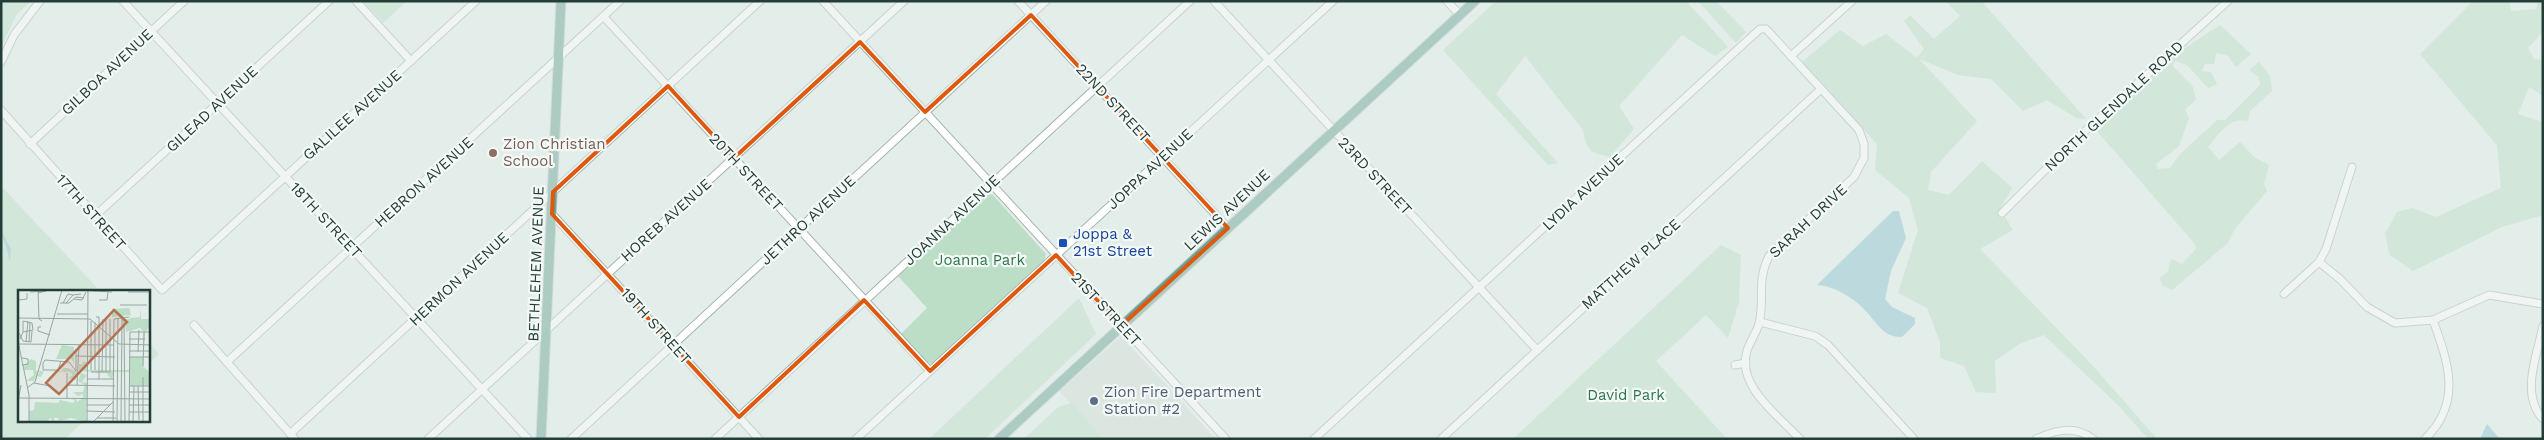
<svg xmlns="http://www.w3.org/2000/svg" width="2544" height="440" font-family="'Work Sans',sans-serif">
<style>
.built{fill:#d1ddd8}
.green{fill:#bcdec7}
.water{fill:#8cc4d1}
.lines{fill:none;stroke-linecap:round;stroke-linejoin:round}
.minor-casing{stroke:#a6b5b0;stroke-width:9}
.major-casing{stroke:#c1c9c7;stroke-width:11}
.minor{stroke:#fff;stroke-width:7}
.major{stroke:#68a295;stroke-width:9}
.marked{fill:none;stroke:#de580e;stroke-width:4;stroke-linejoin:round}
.education-dot{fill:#8d6e63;stroke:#f4f9f7;stroke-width:2}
.transit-dot{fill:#1a4fb4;stroke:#f4f9f7;stroke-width:2}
.service-dot{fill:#5c6f8a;stroke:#f4f9f7;stroke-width:2}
.labels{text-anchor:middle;stroke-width:4.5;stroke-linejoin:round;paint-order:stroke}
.street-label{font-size:15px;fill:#233e38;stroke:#f4f9f7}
.education-label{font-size:15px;fill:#785e54;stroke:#f4f9f7;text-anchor:start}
.transit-label{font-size:15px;fill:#164399;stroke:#f4f9f7;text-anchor:start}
.park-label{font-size:15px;fill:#2d754c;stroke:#f4f9f7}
.service-label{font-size:15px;fill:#4e5e75;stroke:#f4f9f7;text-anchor:start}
.inset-road{fill:none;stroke:#96a7a2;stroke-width:1}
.view{fill:#b37253;fill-opacity:0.15;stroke:#b37253;stroke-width:2.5}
.inset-edge{fill:none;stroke:#233e38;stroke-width:2.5}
</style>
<rect width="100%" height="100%" fill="#e3ede9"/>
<polygon class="built" points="1121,336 1216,439 1103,439 1059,391"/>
<g class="green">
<polygon points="1,1 31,1 16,15 1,48"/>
<polygon points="363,1 407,1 383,23"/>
<path d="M1496,1H1686L1728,47L1715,56L1682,35L1619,106L1634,129L1610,157C1589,152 1587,151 1583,130L1525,56L1496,94L1558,163L1548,165L1443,50Z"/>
<polygon points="1698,1 1716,1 1746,32 1736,43"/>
<polygon points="1946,1 1984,1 1983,3 2086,119 2076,118 2047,100 2023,111 1991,79 1958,75 1919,59 1977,121 1931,172 1928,190 1949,195 1982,161 2012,188 2000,209 2013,230 1980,249 2092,365 2157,439 2148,439 2119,406 2044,335 2019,344 1995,361 1996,393 1976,392 1964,366 1940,358 1940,342 1927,308 1898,293 1918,230 1909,198 1875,170 1877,144 1802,62 1840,30 1863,46 1886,34 1917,58 1924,49 1904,21 1910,15 1934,39 1960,16"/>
<polygon points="2473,1 2509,1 2511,11 2537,9 2537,1 2543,1 2543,32 2528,48 2534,59 2543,60 2543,96 2529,87 2518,114 2543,122 2543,215 2502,227 2413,271 2390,255 2385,234 2397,212 2412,208 2436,217 2501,188 2497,145 2420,54"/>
<path d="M2220,25L2251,54L2236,67L2227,55L2216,53L2214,64H2205L2202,71L2211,72L2217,84L2208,88L2187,65L2175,61L2173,66L2193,87L2196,99L2185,110L2189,118L2179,146L2156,164L2158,169L2170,168C2182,149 2201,136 2217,120H2225L2260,85L2259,77L2249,70L2259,62L2270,76L2272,91L2250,111L2248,121C2230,116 2219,134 2208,147L2219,160L2240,142L2255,158L2269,165L2264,184L2267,191L2234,230L2228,243L2172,290L2162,285L2160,278L2168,272L2171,259L2182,264L2196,249L2194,243L2097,131L2173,56Z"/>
<polygon points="1,186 100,291 19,291 19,421 84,421 65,439 1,439"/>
<polygon points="987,194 992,194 1046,254 1044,262 932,364 927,362 901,334 927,308 898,276"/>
<polygon points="1721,245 1741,255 1739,302 1728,338 1706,315 1656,361 1727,439 1513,439"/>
<polygon points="1079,298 1096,334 985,439 929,439"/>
<polygon points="149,343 159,354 149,363"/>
<polygon points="1072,403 1103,439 1024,439 1058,407"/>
</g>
<g class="water">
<path d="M1893,211H1899L1906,238L1891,271L1885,299L1892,307L1915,318V324L1902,337C1883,338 1875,320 1863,308C1850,296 1834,286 1817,285Z"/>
<polygon points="1,230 11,249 10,261"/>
<polygon points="2487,424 2500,439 2480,439"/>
</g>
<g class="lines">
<g class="minor-casing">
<g id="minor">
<polyline points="123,1 528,439"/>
<polyline points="356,1 411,61"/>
<polyline points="823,1 1226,439"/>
<polyline points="1018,1 1228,228"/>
<polyline points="1214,1 1537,350"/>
<polyline points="1447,1 1460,15"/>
<polyline points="604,17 930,371"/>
<polyline points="1791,56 1852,1"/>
<polyline points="1,62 14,35 40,1"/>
<polyline points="1,110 162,290 476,1"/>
<polyline points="30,144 184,1"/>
<polyline points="2002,213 2073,142 2228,1"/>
<polyline points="552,214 759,439"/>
<polyline points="95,216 329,1"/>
<polyline points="2319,262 2340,279 2367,307 2395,323 2433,320 2489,295 2543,304"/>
<polyline points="2284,294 2319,262 2326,249 2352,167"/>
<polyline points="1760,322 1815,336 1828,345 1914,439"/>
<polyline points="194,325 295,439"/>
<path d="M2543,326C2537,356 2520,394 2543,419"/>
<polyline points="227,362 620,1"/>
<polyline points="1735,365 1746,363"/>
<polyline points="290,434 760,1"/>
<polyline points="428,439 904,1"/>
<polyline points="571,439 1046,1"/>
<polyline points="715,439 1190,1"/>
<polyline points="856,439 1333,1"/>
<path d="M1314,439L1738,49L1760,29H1766L1859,130L1864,144V158L1854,177L1769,256C1757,280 1764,294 1760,319C1759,330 1750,340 1747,351C1736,386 1779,416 1800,439"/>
<polyline points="1441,439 1821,89"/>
<path d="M2036,439C2055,430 2075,425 2093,439"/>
<path d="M2425,439C2463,402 2448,362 2433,320"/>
</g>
</g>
<g class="major-casing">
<g id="major">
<polyline points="541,439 561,1"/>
<polyline points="999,439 1475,1"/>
</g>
</g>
<use href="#minor" class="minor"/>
<use href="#major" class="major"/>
</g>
<path d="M0 0H2544V440H0ZM1031,15L1228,228L1121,326L1056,255L930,371L864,300L739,417L552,214L553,192L668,86L734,158L860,42L925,112Z" fill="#e3ede9" fill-opacity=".55" fill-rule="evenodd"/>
<path class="marked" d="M1031,15L1228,228L1121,326L1056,255L930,371L864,300L739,417L552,214L553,192L668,86L734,158L860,42L925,112Z"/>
<circle class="education-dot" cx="493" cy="153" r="5"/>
<rect class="transit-dot" x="1058" y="238" width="10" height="10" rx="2.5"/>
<circle class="service-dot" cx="1094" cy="401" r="5"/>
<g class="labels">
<g class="street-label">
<text transform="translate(107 72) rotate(-43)" y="5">GILBOA AVENUE</text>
<text transform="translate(1113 103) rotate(47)" y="5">22ND STREET</text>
<text transform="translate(2114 106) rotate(-43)" y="5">NORTH GLENDALE ROAD</text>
<text transform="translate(212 109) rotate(-43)" y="5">GILEAD AVENUE</text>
<text transform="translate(352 115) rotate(-42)" y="5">GALILEE AVENUE</text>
<text transform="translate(1150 169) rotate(-43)" y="5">JOPPA AVENUE</text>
<text transform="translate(746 172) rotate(47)" y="5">20TH STREET</text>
<text transform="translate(1375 176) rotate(47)" y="5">23RD STREET</text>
<text transform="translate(424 182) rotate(-42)" y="5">HEBRON AVENUE</text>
<text transform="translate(1583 192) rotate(-43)" y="5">LYDIA AVENUE</text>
<text transform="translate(1227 210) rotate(-43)" y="5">LEWIS AVENUE</text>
<text transform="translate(91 212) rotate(48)" y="5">17TH STREET</text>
<text transform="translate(326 220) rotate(47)" y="5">18TH STREET</text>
<text transform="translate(666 220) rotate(-42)" y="5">HOREB AVENUE</text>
<text transform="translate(808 220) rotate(-43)" y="5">JETHRO AVENUE</text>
<text transform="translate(952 220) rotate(-43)" y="5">JOANNA AVENUE</text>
<text transform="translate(1808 221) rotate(-43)" y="5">SARAH DRIVE</text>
<text transform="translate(536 264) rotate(-88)" y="5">BETHLEHEM AVENUE</text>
<text transform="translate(1631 264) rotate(-42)" y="5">MATTHEW PLACE</text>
<text transform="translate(459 279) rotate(-43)" y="5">HERMON AVENUE</text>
<text transform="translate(1106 309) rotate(47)" y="5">21ST STREET</text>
<text transform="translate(656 326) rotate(48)" y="5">19TH STREET</text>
</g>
<g class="education-label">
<text x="503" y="149">Zion Christian<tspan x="503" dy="17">School</tspan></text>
</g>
<g class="transit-label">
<text x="1073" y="239">Joppa &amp;<tspan x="1073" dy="17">21st Street</tspan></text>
</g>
<g class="park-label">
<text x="980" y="265">Joanna Park</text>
<text x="1626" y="400">David Park</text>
</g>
<g class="service-label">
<text x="1104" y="397">Zion Fire Department<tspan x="1104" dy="17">Station #2</tspan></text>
</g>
</g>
<g transform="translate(18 290)">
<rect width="132" height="132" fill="#e3ede9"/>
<path d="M110,18L112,19L113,28L122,27L123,19V29H132V37L127,42V61L126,42L122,38L108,42L107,29H112L113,25L94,27V19ZM44,55L56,57V74L54,69H38ZM112,67H125V76L132,83V95L112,96V82H96L94,89L89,85L90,83L61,81V74H66L63,72H69V80H112ZM13,69L18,71V81H44L45,78H50L59,82L58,90L50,88L55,85L52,82L26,81L23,87L19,86L22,82H20L16,91H8L16,85L15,80H6L5,77ZM63,83L69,85L64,92L69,93L68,132L53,128L41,131L40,128H36V132L32,128L29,132H11V121L16,120L17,112L40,113L42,110L55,113L57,110L53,109L58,108L59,112L65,108V104L60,106L55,102H65L67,95L60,91Z" fill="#bcdec7"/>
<path class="inset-road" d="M20,0L21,29L24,31M60,0L94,2M12,2L28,1L20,3M110,2H133M56,9L64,10L68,2M0,10L9,9V3M81,10H89L90,2M42,13H51L58,7L66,8M45,13L50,4L55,5M48,13L55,5L63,4M102,15H129M39,24H70M78,27H81V89M0,28L72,29L101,54L133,55M106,29L107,132M23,37H20V41L32,45M112,42H133M1,43L5,51L13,52L14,41M2,49L5,42L15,40L14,33L5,31V42M111,49H127M0,51L11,105V132M8,52L10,31M11,52L12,33M0,54L96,55M111,61H133M120,62L121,40M58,66L97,67M111,67H133M4,68L10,69V74L4,75M25,73L27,70L51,72L58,81M25,73V80H40L43,71M125,76L126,42M73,80V31M77,80V32M58,81V61M73,82H92V29M84,82L85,29M88,82V29M69,89H96M16,93L32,96M49,95L97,96M59,95L61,55M111,96H133M120,96L121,130M9,98L17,92L44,0M111,102H133M0,108L133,109M49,108V83M0,111L3,95M69,115H92M111,115H133M69,121L97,122M111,122H133M79,128H98M69,132L70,0M75,132L95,112M95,132L96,29L111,27M99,132L100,29M103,132L104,29M111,132L112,42M115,132L116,96M125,132V87M132,132V96"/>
<path class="view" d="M96,20L109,32L41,104L28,93Z"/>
<rect width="132" height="132" class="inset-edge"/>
</g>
<rect width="2544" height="440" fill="none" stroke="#233e38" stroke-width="5"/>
</svg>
